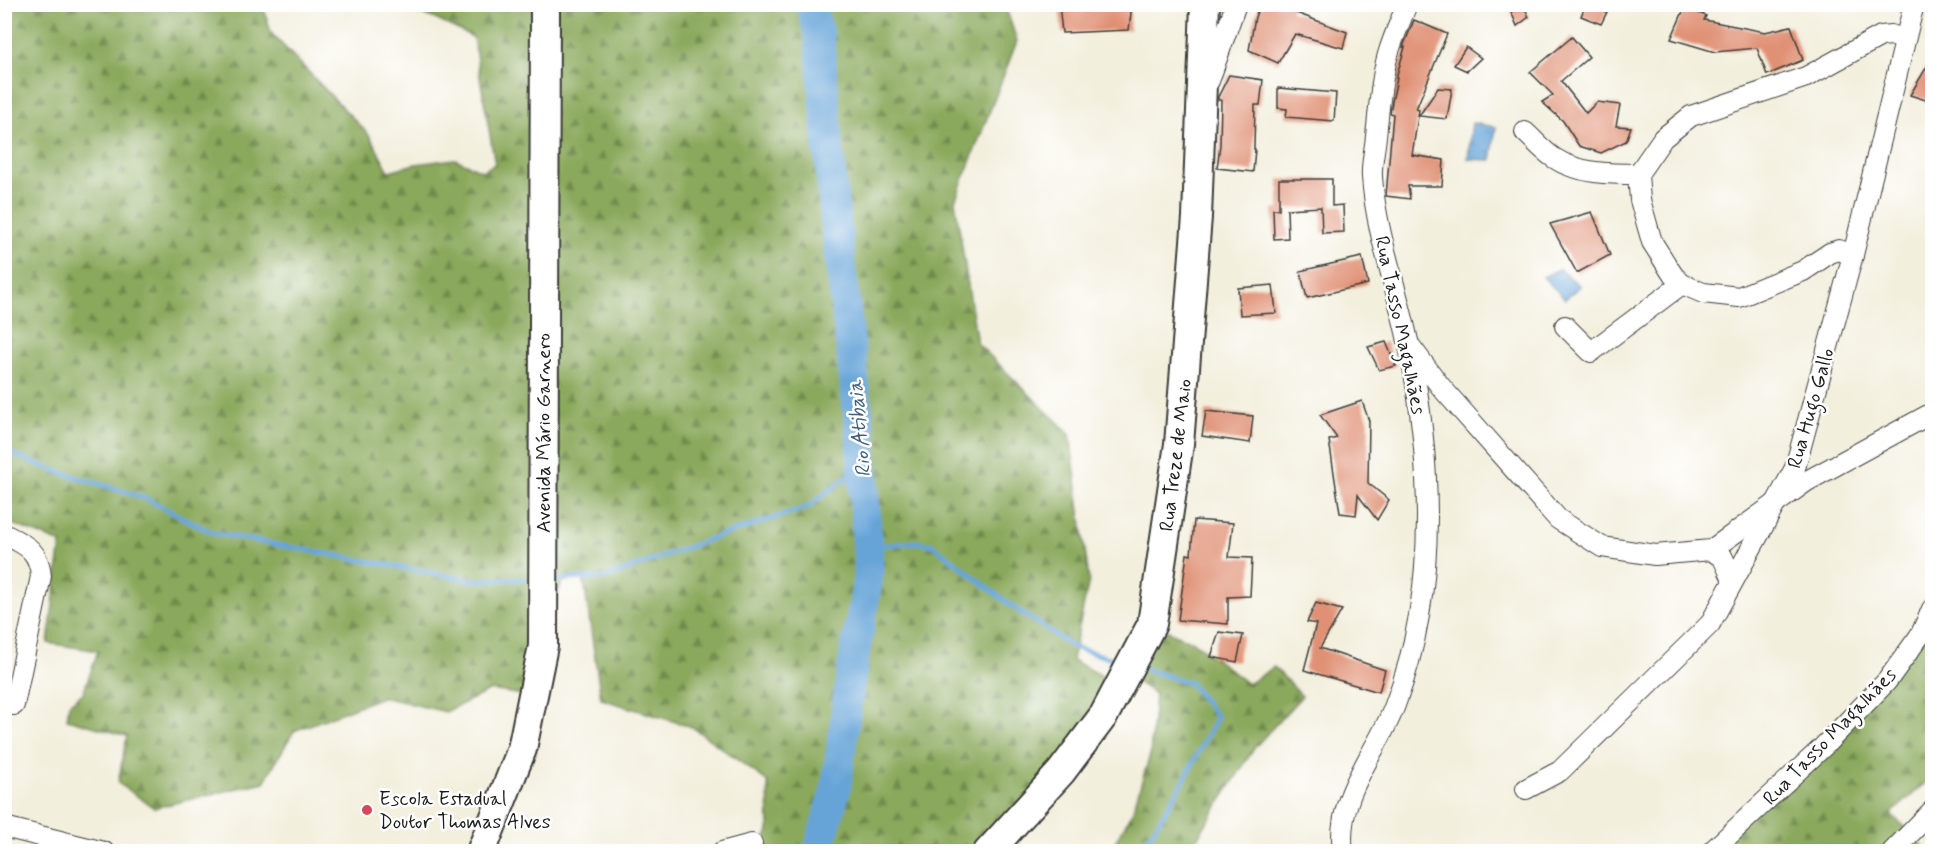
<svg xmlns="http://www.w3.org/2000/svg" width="1937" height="856" font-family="Mynerve,sans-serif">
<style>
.forest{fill:url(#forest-firs);stroke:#53623c;stroke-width:1.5}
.water{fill:url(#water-ripples);stroke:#41607a;stroke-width:1.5}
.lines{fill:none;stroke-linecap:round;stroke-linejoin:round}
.stream{stroke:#66a4d8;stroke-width:5}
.river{stroke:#66a4d8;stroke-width:30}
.building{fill:#e09174}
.street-casing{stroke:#3c3c39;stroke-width:22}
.secondary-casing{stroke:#3c3c39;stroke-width:32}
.street{stroke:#fff;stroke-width:20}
.secondary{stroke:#fff;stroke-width:28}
.poi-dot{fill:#d1495b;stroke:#fff;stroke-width:2}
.labels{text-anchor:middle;stroke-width:5;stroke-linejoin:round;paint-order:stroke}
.street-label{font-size:20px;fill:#1c1c1c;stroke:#fff}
.poi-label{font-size:20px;fill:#1c1c1c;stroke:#fff;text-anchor:start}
.water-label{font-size:21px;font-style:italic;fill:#41607a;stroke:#fff}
</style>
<defs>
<pattern id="forest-firs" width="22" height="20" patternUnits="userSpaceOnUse" patternTransform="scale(1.5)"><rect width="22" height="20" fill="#8aa95c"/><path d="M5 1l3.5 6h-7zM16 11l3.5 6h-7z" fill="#70894b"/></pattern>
<pattern id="water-ripples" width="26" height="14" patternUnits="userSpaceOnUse" patternTransform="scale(1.5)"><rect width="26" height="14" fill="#66a4d8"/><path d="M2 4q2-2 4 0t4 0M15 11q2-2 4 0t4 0" fill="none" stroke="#5385ae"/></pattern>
</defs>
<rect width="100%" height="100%" fill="#fff"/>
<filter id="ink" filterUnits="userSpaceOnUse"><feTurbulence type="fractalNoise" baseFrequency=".0167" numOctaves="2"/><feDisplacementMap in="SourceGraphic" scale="12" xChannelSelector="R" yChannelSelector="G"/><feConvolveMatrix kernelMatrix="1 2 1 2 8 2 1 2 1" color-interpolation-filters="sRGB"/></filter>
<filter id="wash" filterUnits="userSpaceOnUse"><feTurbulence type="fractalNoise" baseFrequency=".008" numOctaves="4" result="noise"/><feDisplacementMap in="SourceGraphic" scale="24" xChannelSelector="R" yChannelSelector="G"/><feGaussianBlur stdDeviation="1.35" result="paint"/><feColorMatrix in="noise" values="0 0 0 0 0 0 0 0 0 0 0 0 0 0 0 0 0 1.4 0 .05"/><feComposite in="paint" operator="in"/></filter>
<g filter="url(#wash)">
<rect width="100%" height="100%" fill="#f3efdd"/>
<g class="forest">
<polygon points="4,5 263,5 271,33 369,135 389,171 415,164 455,159 482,171 495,164 473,37 433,18 397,5 1005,5 1017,41 955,201 977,343 1070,434 1089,580 1072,660 1112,681 1059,763 989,835 967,851 760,851 769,831 768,782 692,727 601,699 583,576 562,582 521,695 491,690 446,712 382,697 294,731 264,782 154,808 118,783 127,736 67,719 69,704 83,693 98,651 48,643 61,543 5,521"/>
<polygon points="1932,578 1932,777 1891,814 1928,851 1709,852 1921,634"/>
<polygon points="1152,624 1195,643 1248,684 1274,667 1302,696 1255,747 1189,851 1109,852 1132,813 1150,755 1155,694 1132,679"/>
</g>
<g class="water">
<polygon points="1472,123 1496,127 1491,160 1468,159"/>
<polygon points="1560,269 1580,286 1565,299 1543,277"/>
</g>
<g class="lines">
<g class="stream">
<polyline points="4,451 50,469 145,498 213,533 471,580 527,579"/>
<polyline points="868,547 916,542 933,545 1013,607 1073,647 1123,662"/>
<polyline points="557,579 605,578 707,540 808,507 863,464"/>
<polyline points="1138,667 1190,683 1217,717 1183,782 1140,852"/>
</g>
<polyline class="river" points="811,4 819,35 833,198 861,438 869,573 850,681 836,788 818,852"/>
</g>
<g id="blocks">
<g class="building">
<polygon points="1059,4 1132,4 1129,30 1062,33"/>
<polygon points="1260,4 1293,4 1291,11 1347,32 1343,48 1295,34 1278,63 1249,50 1255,17"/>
<polygon points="1508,4 1523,4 1529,17 1517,26"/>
<polygon points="1586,4 1611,4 1601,24 1581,16"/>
<polygon points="1685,7 1706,16 1704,20 1765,32 1791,26 1803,60 1767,75 1757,48 1715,52 1671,39"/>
<polygon points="1414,20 1447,34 1416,109 1419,110 1412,155 1444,160 1442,186 1408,186 1410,199 1386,196 1393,114 1390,113 1392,102 1397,78 1396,78 1405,47 1403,47"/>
<polygon points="1572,37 1589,57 1561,81 1586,113 1597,102 1620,105 1616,126 1631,127 1626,141 1601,153 1579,146 1563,121 1542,102 1553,95 1530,72"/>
<polygon points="1466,47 1481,58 1467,71 1454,65"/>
<polygon points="1932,58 1932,102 1910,95"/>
<polygon points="1229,75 1263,80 1260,105 1255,105 1254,149 1255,149 1253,172 1217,168 1220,145 1221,100 1218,100 1218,97"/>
<polygon points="1278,88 1336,93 1334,121 1286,117 1287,109 1278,108"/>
<polygon points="1438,88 1452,89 1447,119 1419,116"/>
<polygon points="1279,179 1332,179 1332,206 1343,205 1344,232 1322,233 1321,207 1287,209 1288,238 1274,239 1273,209 1279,209"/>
<polygon points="1592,212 1610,255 1577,273 1550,224"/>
<polygon points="1362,257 1368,284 1307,298 1300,271"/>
<polygon points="1273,285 1276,313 1240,315 1238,288"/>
<polygon points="1386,342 1396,366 1379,370 1368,347"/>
<polygon points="1362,401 1369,421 1368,483 1389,500 1377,520 1358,495 1356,515 1340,513 1329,440 1337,438 1320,415"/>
<polygon points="1206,411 1253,416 1250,443 1202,436"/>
<polygon points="1194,520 1233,523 1229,557 1252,558 1250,596 1228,597 1228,624 1178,620 1187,554 1191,555"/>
<polygon points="1316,603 1342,610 1320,648 1385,670 1379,692 1304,670 1316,624 1307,622"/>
<polygon points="1219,632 1243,635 1237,662 1211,657"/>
</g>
</g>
</g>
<g filter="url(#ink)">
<use href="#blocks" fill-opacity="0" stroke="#3c3c39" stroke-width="1.5"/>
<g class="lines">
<g class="street-casing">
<g id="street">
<polyline points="1209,81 1236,4"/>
<path d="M1525,132C1534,140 1543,151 1554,158C1578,174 1611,174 1638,174"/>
<polyline points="1853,255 1839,250 1830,253 1803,271 1739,297 1703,293 1682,284 1673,275 1652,242 1640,200 1638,174 1663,138 1691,116 1806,77 1881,36 1891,35 1905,40"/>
<polyline points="1565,326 1591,352 1682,284"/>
<polyline points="1411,347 1441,387 1558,519 1602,547 1655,555 1711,550 1807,481 1932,413"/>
<path d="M4,534C26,545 39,550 41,576L14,705"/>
<polyline points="1711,550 1723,558 1733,580"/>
<polyline points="1526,789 1560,771 1710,624 1795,468 1853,255 1914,4"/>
<polyline points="4,827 104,852"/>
<polyline points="722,852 752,844"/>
<path d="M1343,852C1335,795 1377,754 1395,705C1418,644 1427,581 1427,517C1427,462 1420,400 1409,346C1398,290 1376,234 1372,177C1371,164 1375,149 1376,136C1379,110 1381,76 1389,51C1394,35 1401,20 1407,4"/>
<polyline points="1711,852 1823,747 1887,681 1921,634 1932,609"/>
<polyline points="1892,852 1932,811"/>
</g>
</g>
<g class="secondary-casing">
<g id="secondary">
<polyline points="481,852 522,749 543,646 545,4"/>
<polyline points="988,852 1061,772 1104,715 1152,624 1179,444 1197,217 1205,4"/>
</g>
</g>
<use href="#street" class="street"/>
<use href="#secondary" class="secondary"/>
</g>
</g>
<circle class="poi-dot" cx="367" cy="810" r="6"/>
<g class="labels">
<g class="street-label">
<text transform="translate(1401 325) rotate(78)" y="7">Rua Tasso Magalhães</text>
<text transform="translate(1810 408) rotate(-74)" y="7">Rua Hugo Gallo</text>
<text transform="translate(543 433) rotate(-90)" y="7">Avenida Mário Garnero</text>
<text transform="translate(1175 455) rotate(-83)" y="7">Rua Treze de Maio</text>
<text transform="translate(1829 736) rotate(-46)" y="7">Rua Tasso Magalhães</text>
</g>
<g class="poi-label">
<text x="379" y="805">Escola Estadual<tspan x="379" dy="23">Doutor Thomas Alves</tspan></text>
</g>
<g class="water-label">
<text transform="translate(859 429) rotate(-95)" y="7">Rio Atibaia</text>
</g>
</g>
<rect width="1937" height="856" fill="none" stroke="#fff" stroke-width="24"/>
</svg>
